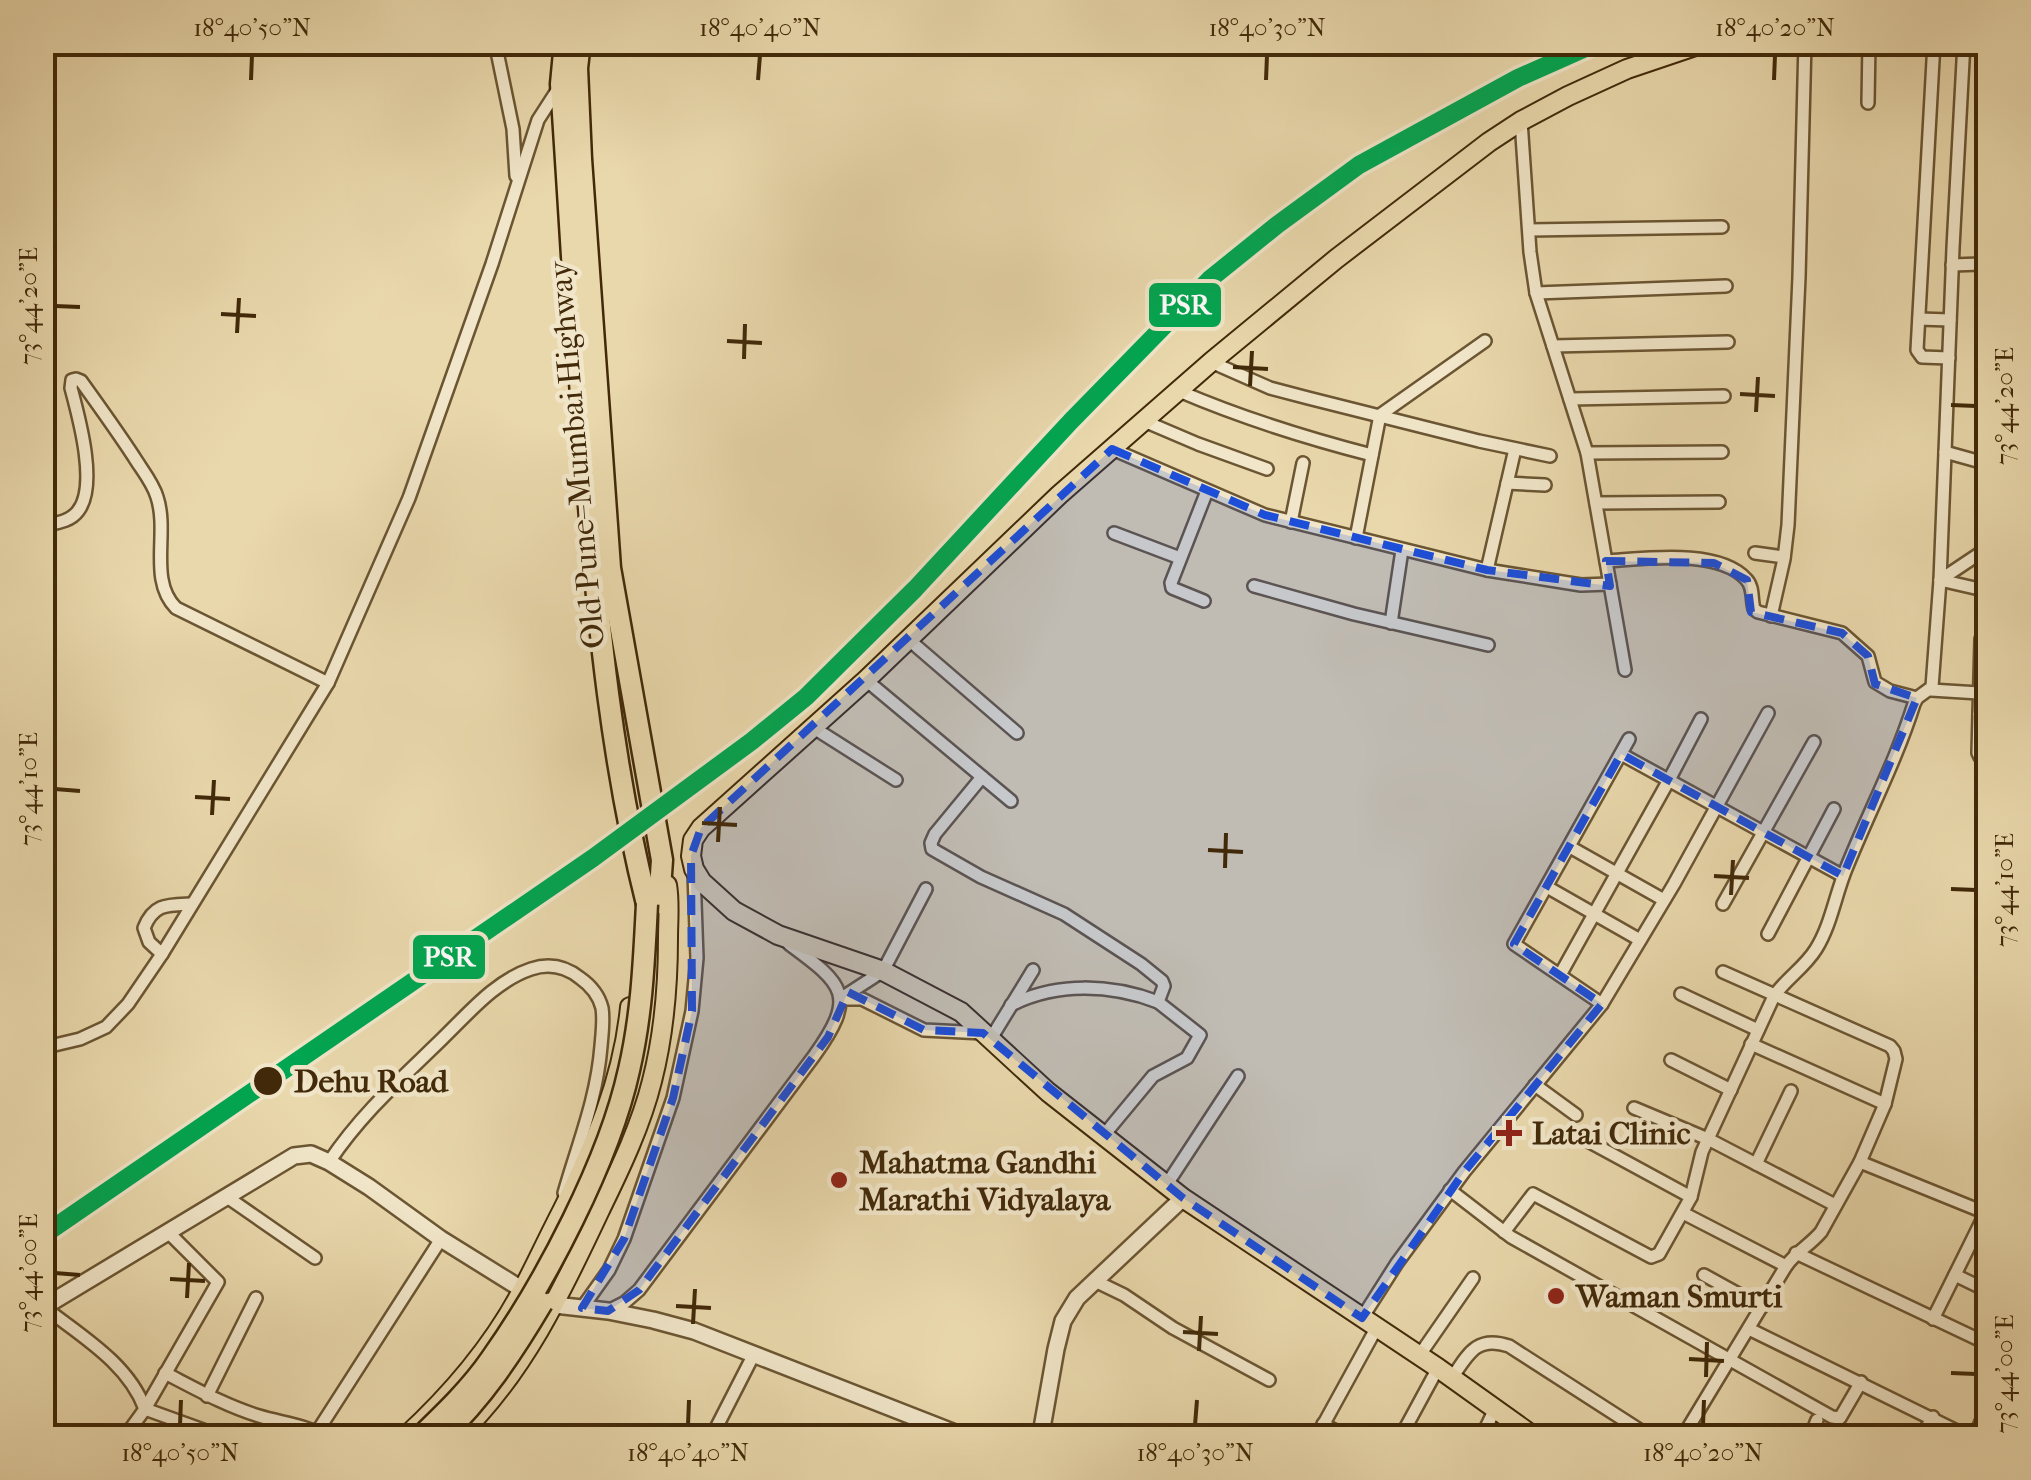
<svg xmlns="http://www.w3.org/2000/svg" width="2031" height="1480" font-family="'IM FELL French Canon',serif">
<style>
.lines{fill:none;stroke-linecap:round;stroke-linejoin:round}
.minor-casing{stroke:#6b5532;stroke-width:16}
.tertiary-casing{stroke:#6b5532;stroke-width:20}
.primary-casing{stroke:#412909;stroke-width:22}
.trunk-casing{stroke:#412909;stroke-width:25}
.minor{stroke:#f1e6c9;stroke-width:11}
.tertiary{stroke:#f1e6c9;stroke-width:15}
.primary{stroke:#e9d8ac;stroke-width:18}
.trunk{stroke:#e9d8ac;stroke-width:20}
.trunk-bridge-casing{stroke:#412909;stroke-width:25;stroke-linecap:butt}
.trunk-bridge{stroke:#e9d8ac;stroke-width:20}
.rail-1-casing{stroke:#f1e6c9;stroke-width:25}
.rail-1{stroke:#00a651;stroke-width:18}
.marked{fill:#1d4ed8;fill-opacity:0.2;stroke:#1d4ed8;stroke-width:8;stroke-dasharray:20 12;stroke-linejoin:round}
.ticks{fill:none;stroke:#412909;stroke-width:4}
.stop-dot{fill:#412909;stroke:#f1e6c9;stroke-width:4}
.poi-dot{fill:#8f2418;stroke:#f1e6c9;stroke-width:4}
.labels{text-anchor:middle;stroke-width:9;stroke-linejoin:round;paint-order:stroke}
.street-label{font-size:32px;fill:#412909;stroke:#f1e6c9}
.stop-label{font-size:32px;font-weight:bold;fill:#412909;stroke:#f1e6c9;text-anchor:start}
.poi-label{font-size:32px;font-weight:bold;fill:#412909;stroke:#f1e6c9;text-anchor:start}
.line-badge{stroke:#f1e6c9;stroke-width:4}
.badge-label{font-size:28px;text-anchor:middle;font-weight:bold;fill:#fff}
.neatline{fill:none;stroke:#412909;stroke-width:4}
.ticks-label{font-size:25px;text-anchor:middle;fill:#412909}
</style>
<rect width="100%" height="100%" fill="#e9d8ac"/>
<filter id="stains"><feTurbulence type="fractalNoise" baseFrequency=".002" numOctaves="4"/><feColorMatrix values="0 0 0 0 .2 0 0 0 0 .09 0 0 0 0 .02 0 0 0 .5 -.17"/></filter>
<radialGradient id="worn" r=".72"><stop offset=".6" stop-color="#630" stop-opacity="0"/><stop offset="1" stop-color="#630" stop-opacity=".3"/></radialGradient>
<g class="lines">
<g class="minor-casing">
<g id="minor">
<polyline points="495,42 513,129 516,176"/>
<polyline points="1934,42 1917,350 1922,357 1949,358"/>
<polyline points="1868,103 1869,42"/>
<polyline points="1521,121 1530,252 1536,293 1587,453 1625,670"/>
<polyline points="1529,230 1722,227"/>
<polyline points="1952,265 1981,264 1988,261"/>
<polyline points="1536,293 1726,286"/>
<polyline points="1919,319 1950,320"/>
<polyline points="1553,346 1728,342"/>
<polyline points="1211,362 1270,388 1308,398 1479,441 1550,456"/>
<path d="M1179,391C1242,418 1306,438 1372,455"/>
<polyline points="1570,399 1724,396"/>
<polyline points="1144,421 1198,444 1267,469"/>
<polyline points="1112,449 1265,515 1487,570 1581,585 1610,584"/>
<polyline points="1945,452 1988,464"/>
<polyline points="1587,453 1722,452"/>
<polyline points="1507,483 1545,485"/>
<polyline points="1596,503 1719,502"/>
<polyline points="1291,522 1303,463"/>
<path d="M42,526C55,523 70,522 78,511C98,486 79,418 71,388L72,380L76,379L81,381C99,406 117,431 134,457C142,470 153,483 157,497C169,533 148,580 176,608L328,683"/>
<polyline points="1114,533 1180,558"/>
<polyline points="1356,538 1380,415 1485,341"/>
<polyline points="1755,553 1784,557"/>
<path d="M1606,561C1643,559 1718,548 1746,579C1754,587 1751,598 1754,609L1758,612L1842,633L1868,656L1875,682L1890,691L1917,698"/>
<polyline points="1487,570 1515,449"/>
<polyline points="1940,580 1988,548"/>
<polyline points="1940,580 1988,591"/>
<polyline points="1254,586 1354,614 1488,645"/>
<polyline points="1204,601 1172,588 1171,583 1207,491"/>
<polyline points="1771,616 1784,559 1788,525 1799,277 1805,42"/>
<polyline points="1391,623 1402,550"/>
<polyline points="908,639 1017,733"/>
<polyline points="1981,639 1979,714 1988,715"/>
<polyline points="866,680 1011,801"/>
<polyline points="1931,690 1979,693"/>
<polyline points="1979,714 1978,753 1980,757 1988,758"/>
<polyline points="814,728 896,780"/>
<polyline points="1621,754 1843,876"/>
<polyline points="982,777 935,834 931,843 932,849 981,877 1064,914 1141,964 1162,981 1164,986 1158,1002 1200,1035 1187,1058 1153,1076 1104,1135"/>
<polyline points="1570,847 1664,900"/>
<polyline points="1547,887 1640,940"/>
<polyline points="1723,904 1814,742"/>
<polyline points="1768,934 1834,809"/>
<path d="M162,954L149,942L144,928C154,903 168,905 192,904"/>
<polyline points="1560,975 1669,780 1701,719"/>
<polyline points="1681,994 1758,1030"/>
<polyline points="843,997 883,971 926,889"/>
<polyline points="841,999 862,999 924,1030 983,1033"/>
<polyline points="1602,1004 1514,944 1629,739"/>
<path d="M1011,1005C1057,982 1110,984 1158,1002"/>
<polyline points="990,1040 1033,970"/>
<polyline points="1751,1044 1885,1104"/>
<polyline points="42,1048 80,1039 106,1027 128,1004 162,954 328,683 409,498 492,264 538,120 558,89"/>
<polyline points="1671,1060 1731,1090"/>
<polyline points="1535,1085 1576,1115"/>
<polyline points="1634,1108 1708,1139 1835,1205"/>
<polyline points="1575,1134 1691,1197"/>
<path d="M329,1162C362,1113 400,1080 442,1039C468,1014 495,981 531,969C549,963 565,966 580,978C590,985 599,996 602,1008C604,1020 602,1034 601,1046C597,1098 578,1144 564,1193"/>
<polyline points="1860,1162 1986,1213"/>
<polyline points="1756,1164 1791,1091"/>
<polyline points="1167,1184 1238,1076"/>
<polyline points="1450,1190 1511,1237 1832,1417 1840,1418 1861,1382"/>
<polyline points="227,1197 315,1258"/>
<polyline points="1683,1213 1786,1266"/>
<path d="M1504,1232L1533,1194L1651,1257L1659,1254L1691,1197L1702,1152L1774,996C1786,979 1805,967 1816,949C1831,925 1835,896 1846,869C1868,814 1896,761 1914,704L1917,698L1932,687L1940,580L1953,248L1964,42"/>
<polyline points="1796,1253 1988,1344"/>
<polyline points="1704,1275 1762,1307"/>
<polyline points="1955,1275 1988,1291"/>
<polyline points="1095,1281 1124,1295 1173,1328 1269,1380"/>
<path d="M44,1307C81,1336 128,1363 145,1409L217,1435"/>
<polyline points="582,1308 609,1270 624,1239 673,1098 692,1011 697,958 694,874"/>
<path d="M608,1311L624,1303L639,1290L814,1056C857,996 845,985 789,944"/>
<polyline points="1362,1318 1397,1263 1464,1172 1602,1004 1674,884 1768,713"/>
<polyline points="1933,1319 1988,1208"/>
<polyline points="1749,1329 1971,1438"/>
<polyline points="1419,1356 1473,1278"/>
<path d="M165,1373C196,1389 226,1406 259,1416C282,1423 307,1425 327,1438"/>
<path d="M1452,1378C1468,1354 1477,1335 1509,1346L1652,1438"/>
<polyline points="207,1396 256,1298"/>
<polyline points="1323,1424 1349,1438"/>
<polyline points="317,1432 441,1239"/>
<polyline points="1922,1435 1933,1417"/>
<polyline points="124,1438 145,1409 218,1282 169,1233"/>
<polyline points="711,1438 754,1354"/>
<polyline points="1316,1438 1377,1327"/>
<polyline points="1400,1438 1438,1368"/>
<polyline points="1481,1438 1495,1409"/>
<path d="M1682,1438L1786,1266C1796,1252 1810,1245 1821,1232L1860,1162L1885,1104L1896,1059L1894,1051L1890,1046L1723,972"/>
<polyline points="1810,1438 1817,1420"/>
<polyline points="1974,1438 1988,1405"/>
</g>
</g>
<g class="tertiary-casing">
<g id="tertiary">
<polyline points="42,1308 294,1156 311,1154 329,1162 369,1187 441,1239 523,1290 555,1305 608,1311 653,1320 694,1331 968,1438"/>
<polyline points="1034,1438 1042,1428 1056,1349 1063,1321 1077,1298 1183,1198"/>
</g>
</g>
<g class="primary-casing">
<g id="primary">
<path d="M404,1438C452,1394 494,1345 524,1287C537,1262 549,1236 562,1211C594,1147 623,1080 630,1007"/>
<path d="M456,1438C523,1375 563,1289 601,1208C621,1167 641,1125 652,1081C664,1034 668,987 668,938C668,921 670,902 667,885"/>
<polyline points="1536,1438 1438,1368 1183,1198 1048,1092 961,1012 883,971 778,935 734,911 702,882 694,869 691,856 693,840 701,828 866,680 1059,495 1211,362 1336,259 1489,142 1521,121 1568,96 1627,69 1707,42"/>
</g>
</g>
<g class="trunk-casing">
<g id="trunk">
<path d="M565,42L561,84C570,216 577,349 587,481C598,623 612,765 647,904"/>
<polyline points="580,42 577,68 581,159 610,568 662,860 659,903"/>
</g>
</g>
<use href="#minor" class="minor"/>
<use href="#tertiary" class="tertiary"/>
<use href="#primary" class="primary"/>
<use href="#trunk" class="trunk"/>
<g class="trunk-bridge-casing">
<g id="trunk-bridge">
<path d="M419,1438C445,1413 471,1388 491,1359C545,1283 609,1161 629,1070C642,1014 644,961 647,904"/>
<path d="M440,1438C482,1399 513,1352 542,1303"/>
</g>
</g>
<use href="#trunk-bridge" class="trunk-bridge"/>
<g class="rail-1-casing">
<polyline id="rail-1" points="42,1236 593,858 752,741 806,697 915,589 1071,421 1210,279 1277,225 1359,165 1518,78 1599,42"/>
</g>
<use href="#rail-1" class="rail-1"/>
</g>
<path class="marked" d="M1112,449L1265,515L1487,570L1610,586L1606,561L1714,563L1747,580L1751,612L1842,633L1868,656L1875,684L1917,698L1843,876L1621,754L1514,944L1602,1004L1464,1172L1362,1318L1183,1198L983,1033L924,1030L848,992L828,1037L639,1290L608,1311L582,1308L624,1239L673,1098L692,1011L691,856L701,828Z"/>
<path class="ticks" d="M251,80L252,55M758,80L760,55M1266,80L1267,55M1774,80L1775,55M55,306L80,307M221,314L256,316M237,333L239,298M727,341L762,343M744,359L745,324M1233,367L1268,369M1250,386L1252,351M1740,394L1775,396M1951,405L1976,406M1756,412L1758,377M55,789L80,791M195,797L230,799M212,815L214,780M702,823L737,825M718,842L720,807M1208,850L1243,852M1225,868L1226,833M1714,876L1749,878M1951,889L1976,890M1731,895L1733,860M55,1273L80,1275M170,1279L205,1281M187,1298L189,1263M676,1306L711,1308M693,1324L695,1289M1183,1332L1218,1334M1199,1351L1201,1316M1689,1359L1724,1361M1951,1373L1976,1374M1706,1377L1707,1342M180,1425L181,1400M688,1425L689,1400M1195,1425L1197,1400M1703,1425L1704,1400"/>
<circle class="stop-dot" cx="268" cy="1081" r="16"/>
<g class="poi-dot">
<path d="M1504 1118h10v10h10v10h-10v10h-10v-10h-10v-10h10z"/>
<circle cx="839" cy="1180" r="10"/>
<circle cx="1556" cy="1296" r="10"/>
</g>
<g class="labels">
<g class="street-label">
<text transform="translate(576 455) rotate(-95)" y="11">Old Pune–Mumbai Highway</text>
</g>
<g class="stop-label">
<text x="294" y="1092">Dehu Road</text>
</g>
<g class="poi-label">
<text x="1532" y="1144">Latai Clinic</text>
<text x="859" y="1173">Mahatma Gandhi<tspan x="859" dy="37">Marathi Vidyalaya</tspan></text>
<text x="1576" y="1307">Waman Smurti</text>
</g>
</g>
<g class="line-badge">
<rect x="1147" y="281" width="76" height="48" rx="10" fill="#00a651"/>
<rect x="411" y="933" width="76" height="48" rx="10" fill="#00a651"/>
</g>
<g class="badge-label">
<text x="1185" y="314">PSR</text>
<text x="449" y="966">PSR</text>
</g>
<rect width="2031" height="1480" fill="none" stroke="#e9d8ac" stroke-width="110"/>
<rect x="55" y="55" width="1921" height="1370" class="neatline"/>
<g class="ticks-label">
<text x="252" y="36">18°40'50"N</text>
<text x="760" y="36">18°40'40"N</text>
<text x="1267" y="36">18°40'30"N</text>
<text x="1775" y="36">18°40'20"N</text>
<text transform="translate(28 306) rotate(-90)" y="9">73°44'20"E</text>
<text transform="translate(2004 406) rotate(-90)" y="9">73°44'20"E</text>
<text transform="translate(28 789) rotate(-90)" y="9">73°44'10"E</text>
<text transform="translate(2004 890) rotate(-90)" y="9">73°44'10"E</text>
<text transform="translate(28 1273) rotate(-90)" y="9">73°44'00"E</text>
<text transform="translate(2004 1374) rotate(-90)" y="9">73°44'00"E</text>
<text x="180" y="1461">18°40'50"N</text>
<text x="688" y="1461">18°40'40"N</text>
<text x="1195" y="1461">18°40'30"N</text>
<text x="1703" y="1461">18°40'20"N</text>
</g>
<rect width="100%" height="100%" filter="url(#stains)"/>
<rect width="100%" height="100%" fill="url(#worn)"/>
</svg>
